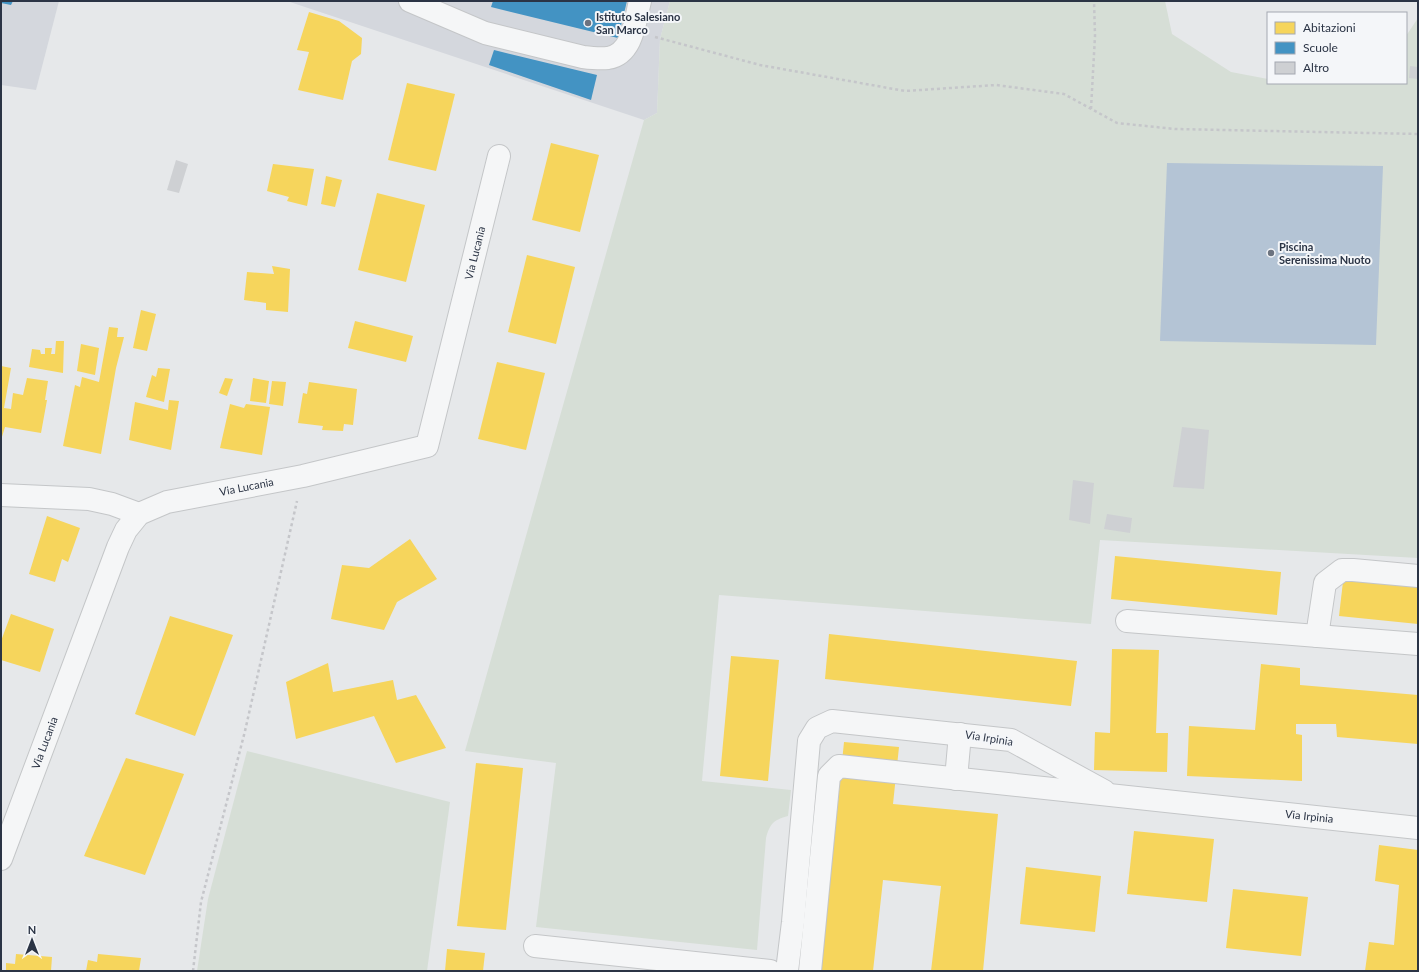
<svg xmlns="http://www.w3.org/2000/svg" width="1419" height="972" font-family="Lato,sans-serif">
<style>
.built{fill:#d4d7dd}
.green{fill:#d6ded6}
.water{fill:#b4c4d5}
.homes{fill:#f6d55c}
.schools{fill:#4393c3}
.building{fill:#ced0d3}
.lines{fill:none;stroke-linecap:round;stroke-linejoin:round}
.minor-casing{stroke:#c4c6c8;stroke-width:24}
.path{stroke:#c5c6ca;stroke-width:2.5;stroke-dasharray:3 3;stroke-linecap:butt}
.minor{stroke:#f5f6f7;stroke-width:22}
.poi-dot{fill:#6c737f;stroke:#f4f6f9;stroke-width:1.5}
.labels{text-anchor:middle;stroke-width:4;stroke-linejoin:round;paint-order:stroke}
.poi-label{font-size:11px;font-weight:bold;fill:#2b3445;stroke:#f4f6f9;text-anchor:start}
.street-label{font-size:11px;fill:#2b3445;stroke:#f4f6f9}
</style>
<rect width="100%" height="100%" fill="#e6e8ea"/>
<g class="built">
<polygon points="1,1 59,1 36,90 1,85"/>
<polygon points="287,1 670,1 660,39 657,113 644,120"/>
</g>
<g class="green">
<path d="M670,1H1165L1172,34L1231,72L1268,79V83H1406V36L1418,18V558L1100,540L1091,624L719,595L702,781L791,790L788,816C773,820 770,824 766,838L757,950L536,927L556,763L465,751L644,120L657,113L660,39Z"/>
<polygon points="247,751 450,802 427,971 197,971 208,899"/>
</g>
<polygon class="water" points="1167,163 1383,166 1376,345 1160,341"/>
<g class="homes">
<polygon points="309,12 339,21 362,38 361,54 352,61 343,100 298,90 309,52 297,50"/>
<polygon points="407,83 455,94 436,171 388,160"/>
<polygon points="551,143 599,155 580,232 532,220"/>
<polygon points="273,164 314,169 307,206 287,201 289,197 267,191"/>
<polygon points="326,176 342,180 335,207 321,204"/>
<polygon points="377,193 425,205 406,282 358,270"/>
<polygon points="527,255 575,267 556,344 508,332"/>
<polygon points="272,266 290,269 288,312 266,310 266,303 244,300 247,272 274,274"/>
<polygon points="141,310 156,314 147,351 133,348"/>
<polygon points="355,321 413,336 406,362 348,348"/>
<polygon points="109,327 118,328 117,337 124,337 116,368 101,454 63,446 75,385 80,387 82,377 99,382"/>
<polygon points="56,341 64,341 63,373 29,367 32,349 40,350 41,354 45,354 45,348 52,348 51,354 55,354"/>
<polygon points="81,344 99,348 95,375 77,371"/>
<polygon points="497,362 545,373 526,450 478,439"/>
<polygon points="1,366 11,368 4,408 11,409 13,393 23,395 27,378 48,381 45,400 47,400 41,433 5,427 1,440"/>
<polygon points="158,368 170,369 164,402 146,397 152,375 156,377"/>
<polygon points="225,378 233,379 227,396 219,393"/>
<polygon points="253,378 269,381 266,403 250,401"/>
<polygon points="272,381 286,382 283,406 269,404"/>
<polygon points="309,382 357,389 353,425 344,424 343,431 322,430 323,426 298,423 303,393 307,394"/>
<polygon points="169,400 179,401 171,450 129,440 135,402 168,410"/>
<polygon points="230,404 244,408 246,404 270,407 262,455 220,448"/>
<polygon points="47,516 80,528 68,562 62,559 55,582 29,574"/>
<polygon points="410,539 437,579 397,602 384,630 331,619 342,565 369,568"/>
<polygon points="1115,556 1281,572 1277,615 1111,599"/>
<polygon points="1344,573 1418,580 1418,624 1339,616"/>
<polygon points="11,614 54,629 40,672 1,660 1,641"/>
<polygon points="170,616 233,635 195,736 135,714"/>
<polygon points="829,634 1077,661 1071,706 825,679"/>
<polygon points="1112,649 1159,650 1156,733 1168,733 1167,772 1094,770 1095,732 1110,733"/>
<polygon points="731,656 779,660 768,781 720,776"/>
<polygon points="328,663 333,692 393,680 397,700 416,695 446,748 396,763 374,716 296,739 286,682"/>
<polygon points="1261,664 1300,668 1300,685 1418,695 1418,744 1337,737 1336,724 1296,724 1296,734 1302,735 1302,781 1187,776 1189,726 1255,730"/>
<polygon points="844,742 899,747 893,804 998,814 983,971 931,971 941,886 883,880 873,971 821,971"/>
<polygon points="126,758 184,774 145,875 84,856"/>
<polygon points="476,763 523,768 506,930 457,926"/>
<polygon points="1134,831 1214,839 1207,902 1127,894"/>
<polygon points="1379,845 1418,850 1418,971 1365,971 1369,942 1394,945 1399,885 1375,881"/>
<polygon points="1026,867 1101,876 1095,932 1020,924"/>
<polygon points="1233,889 1308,897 1301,956 1226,948"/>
<polygon points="447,949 485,953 483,971 445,971"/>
<polygon points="16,954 52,957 51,971 6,971 6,963 15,964"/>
<polygon points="98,954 141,958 139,971 86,971 88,960 97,962"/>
</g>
<g class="schools">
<polygon points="1,1 13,1 11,5 1,3"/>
<polygon points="493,1 627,1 618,38 491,7"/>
<polygon points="494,50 597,75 591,100 489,65"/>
</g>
<g class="building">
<polygon points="1410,66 1418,67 1418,79 1409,78"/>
<polygon points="176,160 188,164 179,193 167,190"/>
<polygon points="1182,427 1209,430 1204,489 1173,487"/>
<polygon points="1073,480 1094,483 1090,524 1069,520"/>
<polygon points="1107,514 1132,518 1130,533 1104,529"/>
</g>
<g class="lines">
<g class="minor-casing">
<g id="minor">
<path d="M410,1L485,33L583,57C591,58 600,59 608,58C633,54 635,21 640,1"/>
<polyline points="1,495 89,499 112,504 139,514"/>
<polyline points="1127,621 1418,644"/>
<polyline points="1317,636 1325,583 1342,570 1353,570 1418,576"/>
<polyline points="956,779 960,734"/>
<path id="s1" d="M1,859L118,547L126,530L139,514L167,502L303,476L427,446L499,156"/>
<polyline points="535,946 770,971"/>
<polyline points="787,971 793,922 809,741 817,728 832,721 1011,740 1104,791"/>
<path id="s2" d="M810,971L829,776L839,766L1418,828"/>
</g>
</g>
<g class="path">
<polyline points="655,37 760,65 905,91 996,85 1064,94 1117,123 1175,129 1418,134"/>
<polyline points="1091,109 1095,36 1094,1"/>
<polyline points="193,971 201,902 245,731 297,501"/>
</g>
<use href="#minor" class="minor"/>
</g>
<g class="poi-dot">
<circle cx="588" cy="23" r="4"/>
<circle cx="1271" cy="253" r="4"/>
</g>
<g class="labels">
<g class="poi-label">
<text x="596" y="21">Istituto Salesiano<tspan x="596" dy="13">San Marco</tspan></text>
<text x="1279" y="251">Piscina<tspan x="1279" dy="13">Serenissima Nuoto</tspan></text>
</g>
<g class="street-label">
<text dy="4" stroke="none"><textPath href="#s1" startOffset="868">Via Lucania</textPath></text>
<text dy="4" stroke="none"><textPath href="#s1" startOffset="484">Via Lucania</textPath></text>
<text transform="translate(989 738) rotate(9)" y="4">Via Irpinia</text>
<text dy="4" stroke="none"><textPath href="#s1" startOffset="124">Via Lucania</textPath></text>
<text dy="4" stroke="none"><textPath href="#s2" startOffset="683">Via Irpinia</textPath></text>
</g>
</g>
<rect width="1419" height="972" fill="none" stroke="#2b3445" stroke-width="4"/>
<rect x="1267" y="12" width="140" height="72" fill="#f4f6f9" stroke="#a4a8b1"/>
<rect x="1275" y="22" width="20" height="12" fill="#f6d55c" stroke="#a4a8b1"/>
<text x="1303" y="32" font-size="12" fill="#2b3445">Abitazioni</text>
<rect x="1275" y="42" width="20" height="12" fill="#4393c3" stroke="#a4a8b1"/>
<text x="1303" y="52" font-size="12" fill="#2b3445">Scuole</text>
<rect x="1275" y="62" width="20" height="12" fill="#ced0d3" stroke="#a4a8b1"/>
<text x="1303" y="72" font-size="12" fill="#2b3445">Altro</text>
<g transform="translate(32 940)" stroke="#f4f6f9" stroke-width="3" paint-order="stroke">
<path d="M0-3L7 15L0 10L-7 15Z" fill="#2b3445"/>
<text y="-6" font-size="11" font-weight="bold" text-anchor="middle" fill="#2b3445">N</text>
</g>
</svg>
